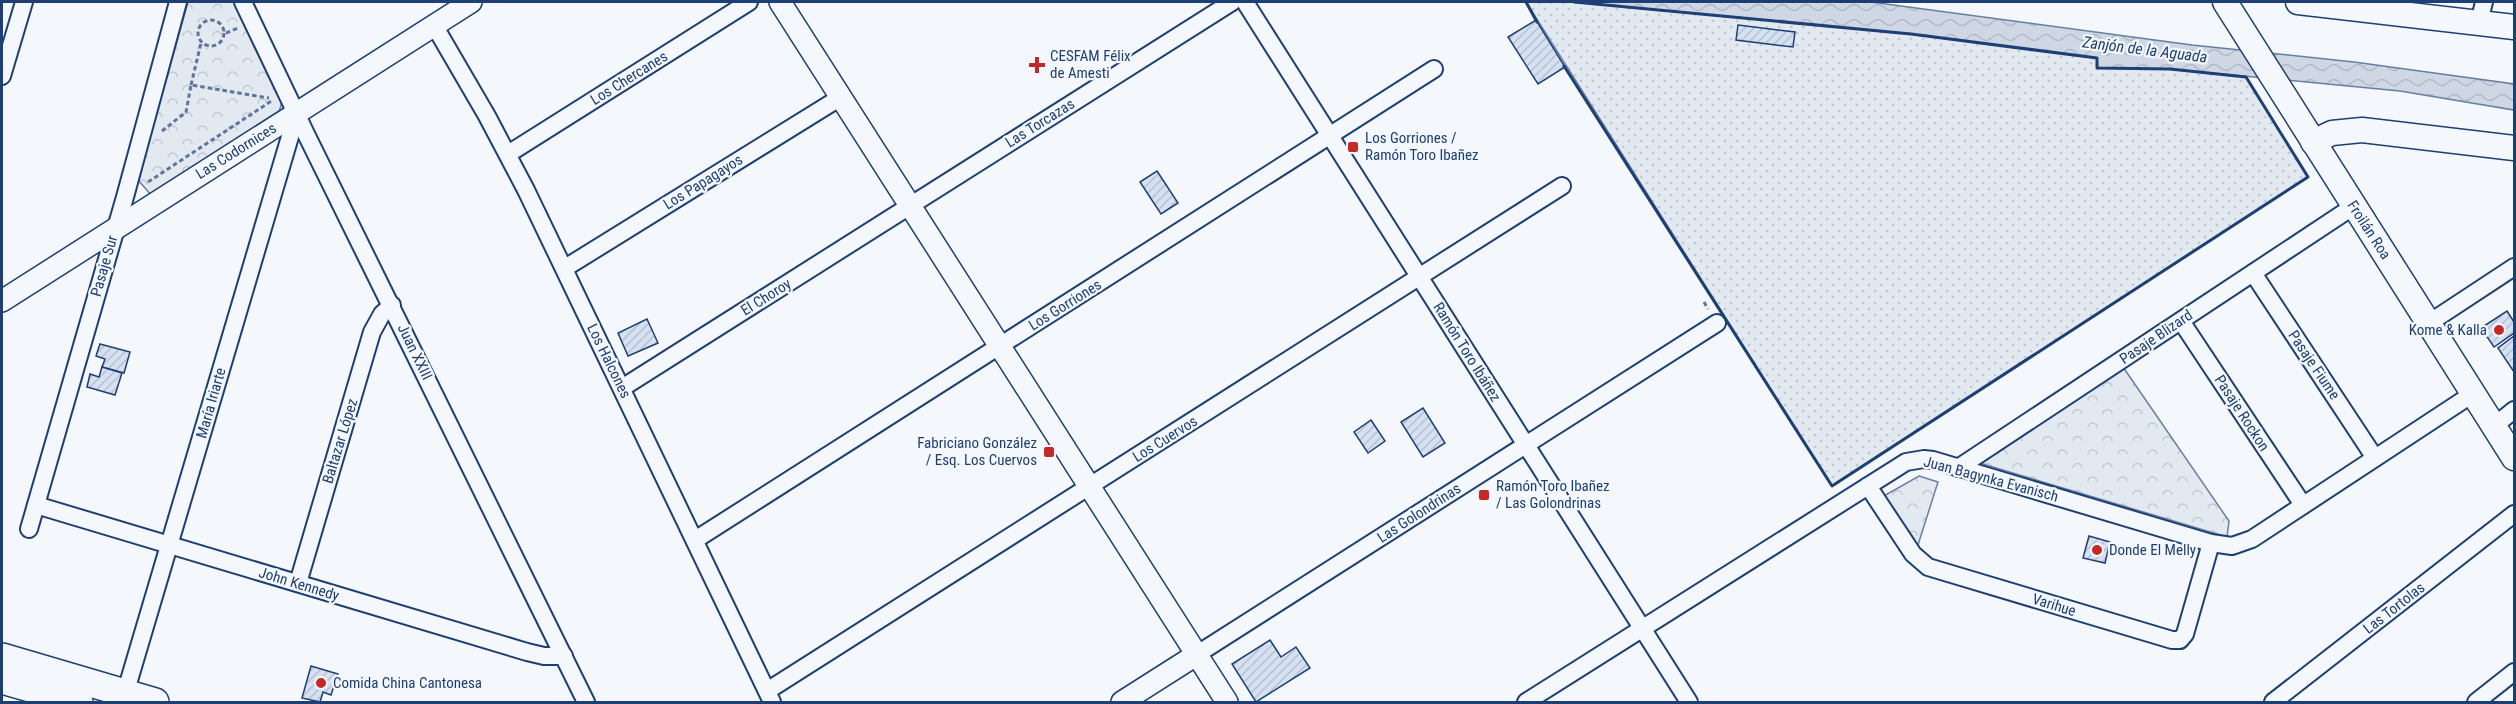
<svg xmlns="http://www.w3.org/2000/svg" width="2516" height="704" font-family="'Roboto Condensed',sans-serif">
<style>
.grass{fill:url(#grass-dots);stroke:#687fa3;stroke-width:1.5}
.park{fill:url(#park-crowns);stroke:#687fa3;stroke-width:1.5}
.water{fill:url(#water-waves);stroke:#687fa3;stroke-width:1.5}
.building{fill:url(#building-hatch);stroke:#1d3f73;stroke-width:1.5}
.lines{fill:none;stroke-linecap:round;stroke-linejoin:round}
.minor-casing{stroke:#1d3f73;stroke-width:20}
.tertiary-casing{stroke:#1d3f73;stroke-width:24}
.secondary-casing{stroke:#1d3f73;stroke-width:27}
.primary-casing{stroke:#1d3f73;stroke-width:30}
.path{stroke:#5e769c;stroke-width:3;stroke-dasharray:4.5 3;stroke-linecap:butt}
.minor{stroke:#f4f7fb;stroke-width:16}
.tertiary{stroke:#f4f7fb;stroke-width:21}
.secondary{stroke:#f4f7fb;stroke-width:24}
.primary{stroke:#f4f7fb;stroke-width:27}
.wall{stroke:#1d3f73;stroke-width:3}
.poi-dot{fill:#c62828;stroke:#f4f7fb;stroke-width:2}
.labels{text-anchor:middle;stroke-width:4.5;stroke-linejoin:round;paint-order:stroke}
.poi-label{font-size:15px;fill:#1d3f73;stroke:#f4f7fb;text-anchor:start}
.street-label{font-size:15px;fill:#1d3f73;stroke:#f4f7fb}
.water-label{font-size:16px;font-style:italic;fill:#1d3f73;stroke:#f4f7fb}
</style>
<defs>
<pattern id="grass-dots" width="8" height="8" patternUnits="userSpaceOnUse" patternTransform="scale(1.5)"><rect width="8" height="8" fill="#e3e9f0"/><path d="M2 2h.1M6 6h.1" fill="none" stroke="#c2c9d1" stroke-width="1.8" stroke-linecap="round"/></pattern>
<pattern id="park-crowns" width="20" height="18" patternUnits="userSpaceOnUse" patternTransform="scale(1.5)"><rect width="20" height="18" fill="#e3e9f0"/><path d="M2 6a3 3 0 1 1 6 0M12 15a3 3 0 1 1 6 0" fill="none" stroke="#c2c9d1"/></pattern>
<pattern id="water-waves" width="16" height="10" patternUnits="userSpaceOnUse" patternTransform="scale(1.5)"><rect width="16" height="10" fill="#cfd7e4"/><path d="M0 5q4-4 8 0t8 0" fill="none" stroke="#b1bac7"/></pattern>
<pattern id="building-hatch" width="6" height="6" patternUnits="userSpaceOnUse" patternTransform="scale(1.5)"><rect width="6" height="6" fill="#d5e0f0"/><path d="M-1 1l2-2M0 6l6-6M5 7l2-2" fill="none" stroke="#b6c1d1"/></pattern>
</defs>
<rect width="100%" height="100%" fill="#f4f7fb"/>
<polygon class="grass" points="1526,2 1574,2 1911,34 2097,58 2098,68 2170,69 2246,77 2308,177 1832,486"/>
<g class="park">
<polygon points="188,2 234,2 283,99 278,115 152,196 138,180"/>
<polygon points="2123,367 2229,521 2227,537 1976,462"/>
<polygon points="1919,476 1938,482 1917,548 1882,497"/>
</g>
<polygon class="water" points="1574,2 1871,2 2192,45 2354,62 2514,84 2514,110 2400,91 2170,69 2097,68 2097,58 1911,34"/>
<g class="building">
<polygon points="1536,20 1565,67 1538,84 1508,37"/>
<polygon points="1738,25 1795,32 1793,47 1736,40"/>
<polygon points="1157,171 1178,203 1161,214 1140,182"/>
<polygon points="2507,311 2514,322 2514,333 2494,347 2481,328"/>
<polygon points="647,319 658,343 628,356 618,333"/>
<polygon points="2514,336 2514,372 2498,348"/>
<polygon points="100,344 130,352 124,373 102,367 105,359 96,356"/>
<polygon points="102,367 122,373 115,395 87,387 90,374 99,377"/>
<polygon points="1423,408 1445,443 1423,457 1401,422"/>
<polygon points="1371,420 1385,441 1368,453 1354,432"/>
<polygon points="2089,536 2110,542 2105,563 2083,558"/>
<polygon points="1270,640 1281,657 1296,647 1310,668 1256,702 1232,664"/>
<polygon points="311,666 338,674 331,695 323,692 320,702 302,698"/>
</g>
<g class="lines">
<g class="minor-casing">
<g id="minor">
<polyline points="243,2 306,134 586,702"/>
<polyline points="1245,2 1689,702"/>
<polyline points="2479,23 2484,2"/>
<polyline points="434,25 487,116 526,190 772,702"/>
<polyline points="2,76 24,2"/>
<polyline points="508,154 749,2"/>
<polyline points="565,268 841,97"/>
<polyline points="2253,273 2375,458"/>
<polyline points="2181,321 2303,505"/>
<polyline points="2429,323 2514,267"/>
<polyline points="622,388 1232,2"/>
<polyline points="2494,426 2514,410"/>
<polyline points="1958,468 2354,206"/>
<polyline points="1868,486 1913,554 1928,567 2172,640 2180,640 2185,634 2211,543"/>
<polyline points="36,505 527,652 544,656 564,656"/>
<polyline points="29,529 125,197 178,2"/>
<polyline points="695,540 1434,69"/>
<polyline points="298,583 372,332 382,314 392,305"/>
<polyline points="1196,655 1717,323"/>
<polyline points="767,691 1562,186"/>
<polyline points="125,694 297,113"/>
<polyline points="1526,702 1906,462 1924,459 1933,460 2211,543 2232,546 2252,539 2474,393"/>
<polyline points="2273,702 2514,514"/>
<polyline points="2476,702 2514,672"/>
</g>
</g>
<g class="tertiary-casing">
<g id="tertiary">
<polyline points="780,2 1227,702"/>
<polyline points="2,301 471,2"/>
<polyline points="1122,702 1196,655"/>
</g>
</g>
<g class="secondary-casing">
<g id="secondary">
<polyline points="2225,2 2514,458"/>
<polyline points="2298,2 2514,27"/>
<polyline points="2313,142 2332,133 2362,130 2514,148"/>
</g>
</g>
<g class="primary-casing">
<g id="primary">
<polyline points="2,657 155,702"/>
<polyline points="2,680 79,702"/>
</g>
</g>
<g class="path">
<circle cx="211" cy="33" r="13"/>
<polyline points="226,33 238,28"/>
<polyline points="191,85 201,43"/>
<polyline points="162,131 186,112 191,85 269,98"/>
<polyline points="148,182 273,100"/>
<polyline points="1704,302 1708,309"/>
</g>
<use href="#minor" class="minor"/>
<use href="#tertiary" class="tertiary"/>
<use href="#secondary" class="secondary"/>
<use href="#primary" class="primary"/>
<g class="wall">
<polyline points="1526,2 1537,22"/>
<polyline points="1564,66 1832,486 2308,177 2246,77 2170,69 2097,68 2097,58 1911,34 1574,2"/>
</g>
</g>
<g class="poi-dot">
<path d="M1034 56h6v6h6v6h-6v6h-6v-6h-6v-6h6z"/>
<rect x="1347" y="141" width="12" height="12" rx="3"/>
<circle cx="2499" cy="330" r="6"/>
<rect x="1043" y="446" width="12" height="12" rx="3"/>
<rect x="1478" y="489" width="12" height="12" rx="3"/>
<circle cx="2097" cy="550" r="6"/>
<circle cx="321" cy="683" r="6"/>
</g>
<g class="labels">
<g class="poi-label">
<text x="1050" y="61">CESFAM Félix<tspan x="1050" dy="17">de Amesti</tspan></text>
<text x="1365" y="143">Los Gorriones /<tspan x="1365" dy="17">Ramón Toro Ibañez</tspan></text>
<text x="2487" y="335" text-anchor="end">Kome &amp; Kalla</text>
<text x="1037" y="448" text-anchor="end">Fabriciano González<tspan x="1037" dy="17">/ Esq. Los Cuervos</tspan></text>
<text x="1496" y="491">Ramón Toro Ibañez<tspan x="1496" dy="17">/ Las Golondrinas</tspan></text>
<text x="2109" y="555">Donde El Melly</text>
<text x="333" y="688">Comida China Cantonesa</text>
</g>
<g class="street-label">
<text transform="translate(629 78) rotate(-32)" y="5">Los Chercanes</text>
<text transform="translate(1040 123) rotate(-32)" y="5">Las Torcazas</text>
<text transform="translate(236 151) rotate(-32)" y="5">Las Codornices</text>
<text transform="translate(703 182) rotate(-32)" y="5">Los Papagayos</text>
<text transform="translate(2369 230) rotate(57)" y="5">Froilán Roa</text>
<text transform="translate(104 266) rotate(-74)" y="5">Pasaje Sur</text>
<text transform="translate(766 297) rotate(-32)" y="5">El Choroy</text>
<text transform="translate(1065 305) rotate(-32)" y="5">Los Gorriones</text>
<text transform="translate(2156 337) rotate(-34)" y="5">Pasaje Blizard</text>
<text transform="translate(415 352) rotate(64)" y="5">Juan XXIII</text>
<text transform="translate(1467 352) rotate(58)" y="5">Ramón Toro Ibáñez</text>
<text transform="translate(609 361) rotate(64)" y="5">Los Halcones</text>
<text transform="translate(2314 365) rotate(56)" y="5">Pasaje Fiume</text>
<text transform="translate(211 403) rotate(-74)" y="5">María Iriarte</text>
<text transform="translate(2242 413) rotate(57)" y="5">Pasaje Rockon</text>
<text transform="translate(1165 439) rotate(-32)" y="5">Los Cuervos</text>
<text transform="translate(340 441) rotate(-73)" y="5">Baltazar López</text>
<text transform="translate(1991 479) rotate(15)" y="5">Juan Bagynka Evanisch</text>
<text transform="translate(1419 513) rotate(-33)" y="5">Las Golondrinas</text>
<text transform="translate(299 584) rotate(17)" y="5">John Kennedy</text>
<text transform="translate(2054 605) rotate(17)" y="5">Varihue</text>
<text transform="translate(2394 608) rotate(-38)" y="5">Las Tortolas</text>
</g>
<g class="water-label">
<text transform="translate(2145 49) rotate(7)" y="6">Zanjón de la Aguada</text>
</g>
</g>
<rect width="2516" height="704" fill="none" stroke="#1d3f73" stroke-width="6"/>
</svg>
